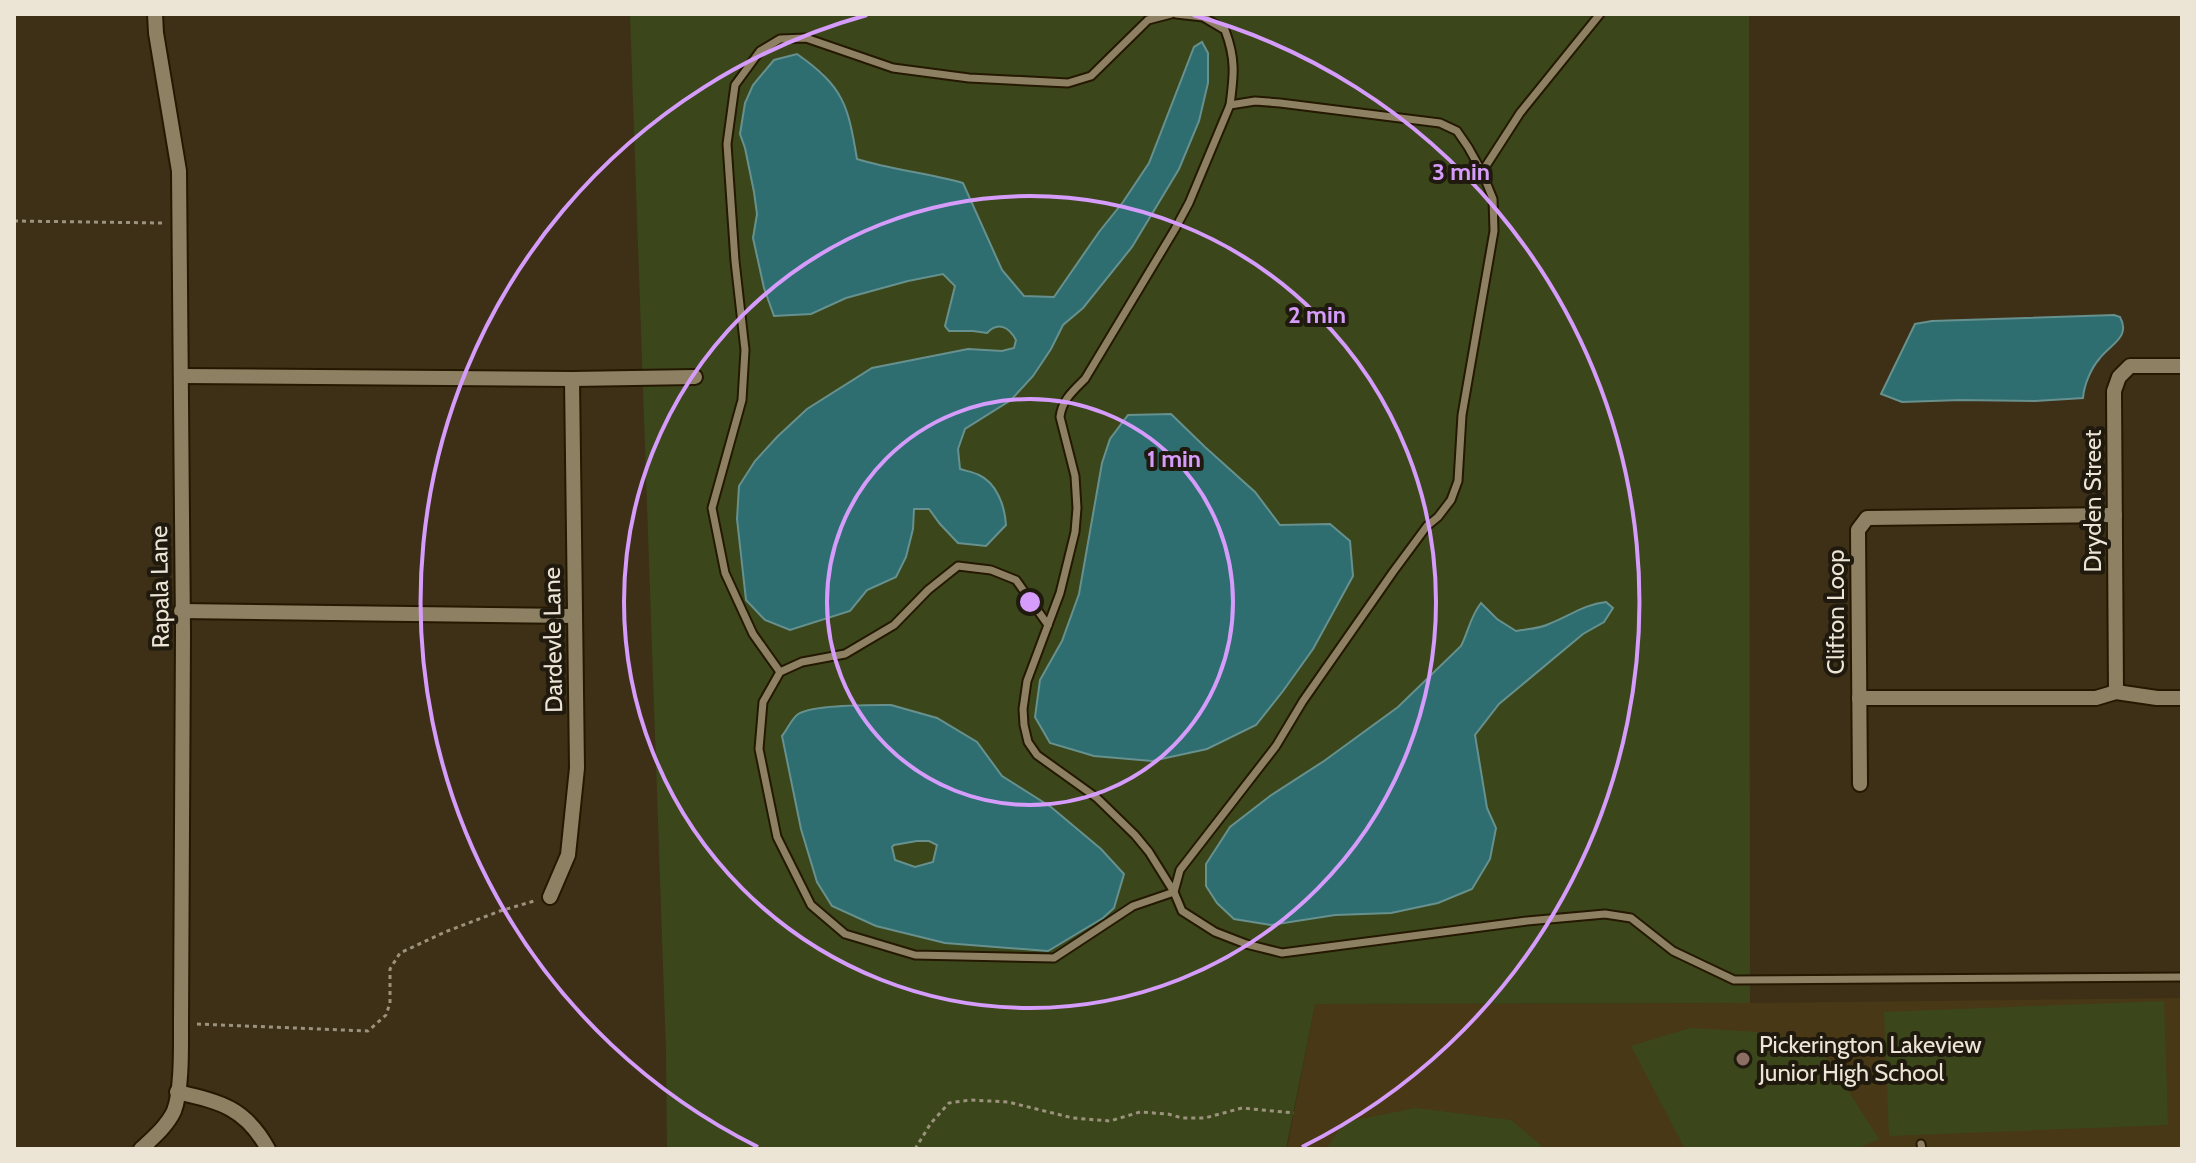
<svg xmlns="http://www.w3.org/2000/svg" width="2196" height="1163" font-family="Cabin,sans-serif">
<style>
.built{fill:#483815}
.green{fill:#3b471b;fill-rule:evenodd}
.water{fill:#2e6d70;stroke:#67918e;stroke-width:2;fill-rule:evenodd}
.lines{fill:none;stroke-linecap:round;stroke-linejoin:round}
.lane-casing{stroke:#241800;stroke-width:11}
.street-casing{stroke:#241800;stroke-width:18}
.path{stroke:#9c927e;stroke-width:3;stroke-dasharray:4 4;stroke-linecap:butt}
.lane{stroke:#8e8063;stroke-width:7}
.street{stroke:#8e8063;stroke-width:14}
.ring{fill:none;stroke:#d59cfb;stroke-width:4}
.education-dot{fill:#8d6e63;stroke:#1f190e;stroke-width:3}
.labels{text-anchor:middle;stroke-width:8;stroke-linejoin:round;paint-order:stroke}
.street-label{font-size:24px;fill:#ece4d4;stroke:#1f190e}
.poi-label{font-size:24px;fill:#ece4d4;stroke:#1f190e;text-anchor:start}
.centre{fill:#d59cfb;stroke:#1f190e;stroke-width:4}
.ring-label{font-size:24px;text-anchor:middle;font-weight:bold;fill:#d59cfb;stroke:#1f190e;stroke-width:8;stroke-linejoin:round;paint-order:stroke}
</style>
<rect width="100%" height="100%" fill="#3d3016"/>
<polygon class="built" points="2182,998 2182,1149 1287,1149 1315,1004 1750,1003"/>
<g class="green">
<path d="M630,14H1749L1750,1003L1315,1004L1286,1149H667L666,1051ZM1194,47L1208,83L1199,121L1179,169L1132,247L1083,308L1063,325L1051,349L1033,376L1011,400L965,429L958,449L960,469L983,476L940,524L929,509H914L913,529L906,557L896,577L867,590L849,611L740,559L737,519L739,486L755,461L777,437L807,409L872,368L967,349L1002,351L1014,348L1016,340C1008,326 999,320 986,333L973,331H949L955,286L943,273L908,281L846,298L811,314L774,316L764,288L753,239L757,214L754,192L745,148L740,134L745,103L753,85L822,71L842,98L852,125L857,159C892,170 928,173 963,183L1002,270L1024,296L1055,297L1099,232L1123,202L1149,163ZM1171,414L1255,492L1280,525L1331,524L1350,541L1313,649L1283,691L1256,725L1040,680L1062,641L1079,594L1087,557L1090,527ZM1481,603L1497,619L1516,631L1547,626L1572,612L1596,603L1604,622L1583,634L1499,704L1475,735L1487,808L1496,828L1391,913L1335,915L1230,827L1270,796L1324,761L1398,707L1461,646C1469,631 1470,617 1481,603ZM795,716L937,718L977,742L1002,776L1051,808L1101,849L1124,874L1114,908L1103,918L817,882L801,829L783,746L782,736Z"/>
<polygon points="917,841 929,841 938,845 933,862 915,867 895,860 892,847 894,845"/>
<polygon points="2164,1001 2168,1125 1889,1136 1884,1012"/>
<polygon points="1690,1028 1775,1033 1828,1059 1879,1139 1856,1149 1685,1149 1631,1046"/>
<polygon points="1416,1108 1511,1120 1545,1149 1326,1149 1345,1122"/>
</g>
<g class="water">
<path d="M1202,42L1208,53V83L1199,121L1179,169L1132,247L1083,308L1063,325L1051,349L1033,376L1011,400L965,429L958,449L960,469C966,471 973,472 979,475C997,483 1005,507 1006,525L986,546L958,543L940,524L929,509H914L913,529L906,557L896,577L867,590L850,611L790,630L765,620L746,600L737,519L739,486L755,461L777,437L807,409L872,368L968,349L1002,351L1014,348L1016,340C1009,327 998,321 987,333L973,331H949L945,326L955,286L943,274L908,281L846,298L811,314L774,316L764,288L753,238L757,214L754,192L745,148L740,134L745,103L753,85L774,60L797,54C844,87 848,105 857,159C892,170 928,173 963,183L1002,270L1024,296L1054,297L1099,232L1123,202L1149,163L1194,47Z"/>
<path d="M2114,315L2120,317C2131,337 2111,344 2100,358C2091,368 2084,385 2083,398L2035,401L1960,400L1902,402L1881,394L1915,324L1932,321Z"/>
<polygon points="1171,414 1205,447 1255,492 1280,525 1330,524 1350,541 1353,576 1313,649 1283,691 1256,725 1207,749 1152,761 1094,756 1050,743 1035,717 1040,680 1062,641 1079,594 1102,463 1110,439 1128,415"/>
<path d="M1606,602L1613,608L1604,622L1583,634L1499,704L1475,735L1487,808L1496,828L1490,859L1472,889L1438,903L1391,913L1335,915L1271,925L1234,919L1217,903L1206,886V864L1230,827L1270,796L1324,761L1398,707L1461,646C1469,630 1470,617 1481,603L1497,619L1516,631C1526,629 1539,629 1549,624C1568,617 1584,604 1606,602Z"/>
<path d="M891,705L937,718L977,742L1002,776L1051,807L1101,849L1124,874L1114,908L1103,918L1048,951L945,943L876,926L832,906L817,882L801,829L782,736C787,730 791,720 797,715C810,704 872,705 891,705ZM917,841H929L937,845L933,862L915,867L895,860L892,847L894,845Z"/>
</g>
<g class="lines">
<g class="lane-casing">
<g id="lane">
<path d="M1176,14L1203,17L1225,30C1236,59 1234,75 1230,105"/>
<polyline points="1482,172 1520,113 1600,14"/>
<polyline points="1048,625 1016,580 991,570 958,566 928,590 894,625 845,654 802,662 780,672 763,702 759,749 777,837 811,905 845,934 915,955 1054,958 1133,906 1174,892"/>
<polyline points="780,672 753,634 725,573 712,508 742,400 745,350 735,261 727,144 735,85 760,51 780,39 806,38 893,68 969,78 1068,83 1091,76 1148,20 1171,14"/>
<path d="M1174,892L1180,870L1276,746L1303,701L1393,572L1427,526L1438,517L1451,500L1458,481L1462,415L1494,231L1493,199L1482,172L1468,147L1457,131L1440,123L1280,103L1255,101L1230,105L1189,203L1175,229L1085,379C1073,391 1062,400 1060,417L1075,476L1077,508L1075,532L1060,593L1027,681L1023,709L1024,725L1028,742L1037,755L1097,798L1135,835L1149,852L1174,892L1182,911L1215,932L1246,944L1282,953L1527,921L1605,914L1631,918L1673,951L1734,980L2182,977"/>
<polyline points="1921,1144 1922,1149"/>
</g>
</g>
<g class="street-casing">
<g id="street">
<polyline points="181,376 572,379 695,377"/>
<polyline points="181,611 574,616"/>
<polyline points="2116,692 2114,391 2119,377 2130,366 2182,366"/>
<polyline points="1859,698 2096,698 2116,692 2157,698 2182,698"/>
<polyline points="1860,784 1858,530 1867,518 2115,515"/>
<polyline points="550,897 568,855 577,768 572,379"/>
<path d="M177,1092C220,1102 245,1107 268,1149"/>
<path d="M141,1149C153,1138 167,1126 174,1111C182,1090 181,1046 181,1023L183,632L179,171L156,33L155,14"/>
</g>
</g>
<g class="path">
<polyline points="14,221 163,223"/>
<polyline points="197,1024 368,1031 386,1015 390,1003 390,969 400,953 445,932 500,911 534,901"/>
<polyline points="915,1149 931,1123 949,1103 970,1100 1008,1102 1073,1118 1110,1121 1140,1112 1168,1114 1182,1118 1205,1118 1242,1108 1294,1113"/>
</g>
<use href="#lane" class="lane"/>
<use href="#street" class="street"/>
</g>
<g class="ring">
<circle cx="1030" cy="602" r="203"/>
<circle cx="1030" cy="602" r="406"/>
<path d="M758 1147A609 609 0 0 1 867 15M1193 15A609 609 0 0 1 1302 1147"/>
</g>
<circle class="education-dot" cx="1743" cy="1059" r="8"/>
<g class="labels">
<g class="street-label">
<text transform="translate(2093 501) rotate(-90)" y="8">Dryden Street</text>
<text transform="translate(160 587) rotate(-91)" y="8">Rapala Lane</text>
<text transform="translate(1836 612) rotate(-90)" y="8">Clifton Loop</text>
<text transform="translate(553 640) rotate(-91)" y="8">Dardevle Lane</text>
</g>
<g class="poi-label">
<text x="1759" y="1053">Pickerington Lakeview<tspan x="1759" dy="28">Junior High School</tspan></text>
</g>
</g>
<circle cx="1030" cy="602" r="12" class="centre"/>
<g class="ring-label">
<text x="1461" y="180">3 min</text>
<text x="1317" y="323">2 min</text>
<text x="1174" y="467">1 min</text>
</g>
<rect width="2196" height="1163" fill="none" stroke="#ece4d4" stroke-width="32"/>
</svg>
